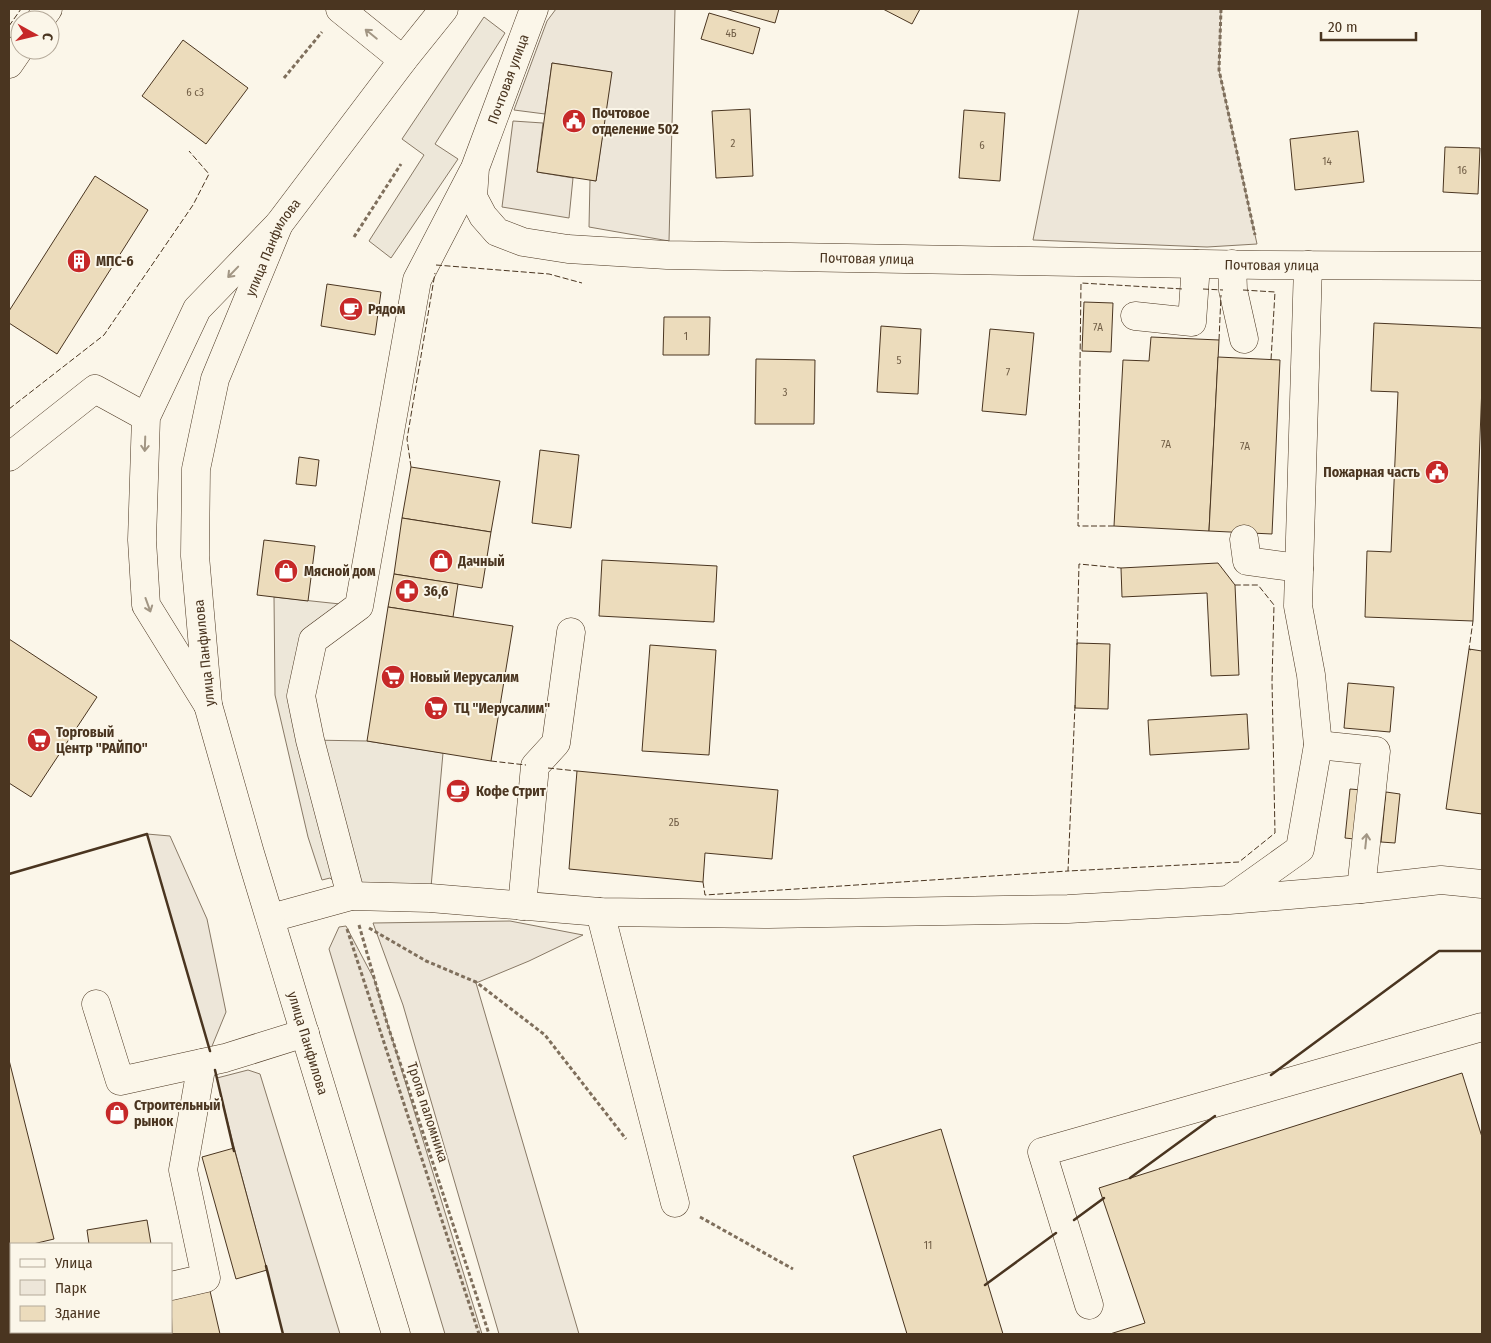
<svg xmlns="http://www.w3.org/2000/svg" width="1491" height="1343" font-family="'Fira Sans Condensed',sans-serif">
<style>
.green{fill:#ede6d9;stroke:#887966}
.parking{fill:#ede7d9;stroke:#887966}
.building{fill:#ecdcbc;stroke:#4a3520}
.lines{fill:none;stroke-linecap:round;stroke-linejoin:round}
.minor-casing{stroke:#4a3520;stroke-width:29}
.major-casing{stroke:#4a3520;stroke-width:29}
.path{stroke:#7f6f5c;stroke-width:3;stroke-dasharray:4 2.5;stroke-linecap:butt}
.minor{stroke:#fbf6e9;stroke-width:28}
.major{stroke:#fbf6e9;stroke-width:28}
.fence{stroke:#4a3520;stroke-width:1;stroke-dasharray:6 2.5;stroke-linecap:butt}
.wall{stroke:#4a3520;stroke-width:2.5}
.oneway{stroke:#a29684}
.labels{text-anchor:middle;stroke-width:4;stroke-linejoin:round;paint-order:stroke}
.number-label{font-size:11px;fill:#725f47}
.street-label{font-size:14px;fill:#4a3520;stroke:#fbf6e9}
.poi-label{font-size:14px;font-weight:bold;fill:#4a3520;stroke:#fbf6e9;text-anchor:start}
</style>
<rect width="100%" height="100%" fill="#fbf6e9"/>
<g class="green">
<polygon points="556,9 675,9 669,241 589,227 590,180 596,181 611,72 552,63 545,114 514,110 547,21"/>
<polygon points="1079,9 1221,9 1219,70 1257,244 1207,247 1033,240"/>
<polygon points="513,121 543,123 537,172 573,178 569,218 502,207"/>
<polygon points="147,834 170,836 207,919 226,1012 210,1051"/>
<polygon points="510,921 583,935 529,961 476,983 579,1334 499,1334 403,1005 373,923"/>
<polygon points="346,926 374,979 482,1334 445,1334 329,949 339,927"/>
<path d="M248,1070L260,1074L340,1334H283C262,1248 237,1164 217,1078Z"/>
</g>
<g class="parking">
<polygon points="484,17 505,33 435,144 458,159 391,258 369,241 424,155 402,139"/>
<polygon points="274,597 359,606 313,640 310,740 367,741 443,753 430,898 351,896 330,878 322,880 308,837 275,695"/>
</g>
<g class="building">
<polygon points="725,9 779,9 775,23"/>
<polygon points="883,9 920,9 912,24"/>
<polygon points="709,13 760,28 753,54 701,39"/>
<polygon points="183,40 248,88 206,144 142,96"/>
<polygon points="552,63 612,72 596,181 537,172"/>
<polygon points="750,109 753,176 716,178 712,111"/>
<polygon points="964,110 1005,113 1000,181 959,178"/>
<polygon points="1358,131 1364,182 1295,190 1290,139"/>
<polygon points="1445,147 1480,148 1478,194 1443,192"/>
<polygon points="95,176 148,210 57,354 9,323 9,311"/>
<polygon points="327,284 381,292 375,335 321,326"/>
<polygon points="1084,302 1113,303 1111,352 1082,351"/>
<polygon points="664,317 710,317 709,355 663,355"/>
<polygon points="1374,323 1482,328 1482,385 1473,621 1365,617 1367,551 1391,552 1398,392 1371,391"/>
<polygon points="881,326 921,329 918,394 877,392"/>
<polygon points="990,329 1034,333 1026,415 982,411"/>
<polygon points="1151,337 1219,340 1209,531 1114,526 1123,360 1149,361"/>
<polygon points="1218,357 1280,360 1272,534 1209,531"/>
<polygon points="756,359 815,360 814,424 755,424"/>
<polygon points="540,450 579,455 571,528 532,523"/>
<polygon points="299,457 319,460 316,486 296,484"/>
<polygon points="411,467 500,481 491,532 402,518"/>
<polygon points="402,518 491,532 482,588 394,574"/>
<polygon points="264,540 315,546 308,601 257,595"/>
<polygon points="602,560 717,566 714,622 599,616"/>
<polygon points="1218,563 1235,585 1239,675 1211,676 1207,593 1122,597 1121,568"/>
<polygon points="394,574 458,584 453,617 388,607"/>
<polygon points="388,607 513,626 491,761 367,741"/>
<polygon points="9,639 97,697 31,797 9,783"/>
<polygon points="1077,643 1110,644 1108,709 1075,708"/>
<polygon points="650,645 716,650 709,755 642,751"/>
<polygon points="1469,649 1482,651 1482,814 1446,809"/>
<polygon points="1348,683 1394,687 1390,732 1344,728"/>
<polygon points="1247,714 1249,749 1150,755 1148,720"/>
<polygon points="577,771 778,790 772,859 705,853 703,882 569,869"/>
<polygon points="1350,789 1386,792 1381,842 1345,838"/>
<polygon points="1386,792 1400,794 1395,843 1381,842"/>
<polygon points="9,1060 54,1239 33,1244 11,1244 11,1250 9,1250"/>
<polygon points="1462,1073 1482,1137 1482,1334 1110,1334 1145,1323 1099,1188"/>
<polygon points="941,1129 1003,1334 907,1334 853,1156"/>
<polygon points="234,1148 267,1270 236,1279 202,1157"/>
<polygon points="147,1220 151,1244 89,1244 87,1230"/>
<polygon points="210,1291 220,1334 172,1334 171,1300"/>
</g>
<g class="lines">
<g class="minor-casing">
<g id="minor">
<polyline points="340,9 403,60"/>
<path id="s1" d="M534,9L475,168L473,197L483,216L497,232L523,242L568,249L667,255L1261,265L1482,266"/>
<polyline points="40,20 48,9"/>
<polyline points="9,64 20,48"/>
<polyline points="1232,264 1233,290 1244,339"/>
<polyline points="1135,316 1192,322 1196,264"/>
<polyline points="9,457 95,389 146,417"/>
<polyline points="1244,539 1247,561 1299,568"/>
<polyline points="208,705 146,605 142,540 146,417 197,309 279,224"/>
<polyline points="1318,745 1376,751 1361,889"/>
<polyline points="351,896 310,740 301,696 313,640 359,606 417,280 473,172"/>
<polyline points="1230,899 1300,849 1318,745 1311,675 1298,606 1308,265"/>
<polyline points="522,906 535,766 556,743 571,632"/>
<polyline points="600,912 675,1203"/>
<polyline points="271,918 351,896 430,898 600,912 769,914 1068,909 1229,900 1361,889 1441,880 1482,884"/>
<polyline points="96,1004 120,1081 225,1058 305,1033"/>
<polyline points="171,1286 206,1278 183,1170 202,1063"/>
<polyline points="1089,1305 1042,1152 1482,1027"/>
<polyline points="156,1332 156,1334"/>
</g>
</g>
<g class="major-casing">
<g id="major">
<path id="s2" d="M396,1334L250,853L208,705L195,556L196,469L215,379L279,224L403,60L444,9"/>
</g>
</g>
<g class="path">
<polyline points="1221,9 1219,70 1255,235"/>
<polyline points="284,78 322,32"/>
<polyline points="354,237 401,164"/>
<polyline points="359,925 387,1023 489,1334"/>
<polyline points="369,928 426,961 476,982 545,1035 626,1139"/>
<polyline points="347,929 479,1334"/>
<polyline points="700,1217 793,1269"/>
</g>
<use href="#minor" class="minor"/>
<use href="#major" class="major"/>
<g class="fence">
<polyline points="9,26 21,9"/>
<polyline points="436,265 549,274 582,283"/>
<polyline points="1203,289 1223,290"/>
<polyline points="1243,290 1275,292 1271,360"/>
<polyline points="1219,340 1221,295"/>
<polyline points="9,409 104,335 193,205 209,174 189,151"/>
<polyline points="411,467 407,439 435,273"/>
<polyline points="1114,526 1078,526 1081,283 1183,289"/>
<polyline points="1077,645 1079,564 1121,568"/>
<polyline points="1471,650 1469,649 1473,621"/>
<polyline points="1075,705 1068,871 1239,862 1275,833 1272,681 1274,605 1258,585 1235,585"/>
<polyline points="491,761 526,765"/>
<polyline points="548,768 577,771"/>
<polyline points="703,882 705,895 1068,871"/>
<polyline points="9,1292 11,1291"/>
<polyline points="9,1300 11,1312"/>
<polyline points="15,1332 16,1334"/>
<polyline points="39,1332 39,1334"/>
<polyline points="138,1332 138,1334"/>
<polyline points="44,1334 55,1332"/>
</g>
<g class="wall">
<polyline points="9,874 147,834 210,1051"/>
<polyline points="215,1070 234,1151"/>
<polyline points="1271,1075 1439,951 1482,951"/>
<polyline points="1130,1178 1215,1116"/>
<polyline points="1074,1220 1104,1198"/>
<polyline points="266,1266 283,1334"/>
<polyline points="985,1285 1056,1233"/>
<polyline points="9,1292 11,1291"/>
<polyline points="39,1332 39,1334"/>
<polyline points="138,1332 138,1334"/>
<polyline points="44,1334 55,1332"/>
</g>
</g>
<defs><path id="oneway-shaft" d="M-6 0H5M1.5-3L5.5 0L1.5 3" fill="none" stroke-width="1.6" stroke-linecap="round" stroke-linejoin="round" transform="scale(1.25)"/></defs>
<g class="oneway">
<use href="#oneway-shaft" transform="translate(371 34) rotate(-141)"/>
<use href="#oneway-shaft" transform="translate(233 272) rotate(134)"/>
<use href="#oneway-shaft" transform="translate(145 444) rotate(92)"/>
<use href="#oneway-shaft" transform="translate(148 605) rotate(70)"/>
<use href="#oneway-shaft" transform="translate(1366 841) rotate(-84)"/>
</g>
<defs>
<g id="civic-disc" transform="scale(1.25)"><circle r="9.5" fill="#c62828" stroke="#fbf6e9"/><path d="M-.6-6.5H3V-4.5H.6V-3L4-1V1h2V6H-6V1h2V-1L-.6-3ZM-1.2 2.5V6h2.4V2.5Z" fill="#fff"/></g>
<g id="building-disc" transform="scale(1.25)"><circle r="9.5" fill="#c62828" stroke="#fbf6e9"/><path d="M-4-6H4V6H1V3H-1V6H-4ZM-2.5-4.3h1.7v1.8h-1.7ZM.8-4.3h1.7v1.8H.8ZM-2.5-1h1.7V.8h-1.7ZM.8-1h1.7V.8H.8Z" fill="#fff"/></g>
<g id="cafe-disc" transform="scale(1.25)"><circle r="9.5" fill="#c62828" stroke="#fbf6e9"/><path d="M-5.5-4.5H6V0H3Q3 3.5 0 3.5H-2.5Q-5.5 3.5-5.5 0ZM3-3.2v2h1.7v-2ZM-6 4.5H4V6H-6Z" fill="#fff"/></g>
<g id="shop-disc" transform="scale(1.25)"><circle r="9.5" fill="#c62828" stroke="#fbf6e9"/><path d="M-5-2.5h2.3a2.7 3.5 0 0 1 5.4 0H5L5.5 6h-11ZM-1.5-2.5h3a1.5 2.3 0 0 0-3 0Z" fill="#fff"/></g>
<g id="pharmacy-disc" transform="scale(1.25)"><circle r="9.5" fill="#c62828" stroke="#fbf6e9"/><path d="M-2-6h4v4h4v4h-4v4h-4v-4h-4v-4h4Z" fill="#fff"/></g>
<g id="supermarket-disc" transform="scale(1.25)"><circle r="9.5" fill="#c62828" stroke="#fbf6e9"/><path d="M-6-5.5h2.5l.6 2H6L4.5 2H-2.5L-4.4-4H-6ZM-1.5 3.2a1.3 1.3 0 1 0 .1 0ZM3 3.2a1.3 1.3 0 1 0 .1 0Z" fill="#fff"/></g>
</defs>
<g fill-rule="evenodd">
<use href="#civic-disc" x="574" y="121"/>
<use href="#building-disc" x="79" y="261"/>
<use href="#cafe-disc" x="351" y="309"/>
<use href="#civic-disc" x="1437" y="472"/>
<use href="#shop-disc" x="441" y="561"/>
<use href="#shop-disc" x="286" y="571"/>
<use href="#pharmacy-disc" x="407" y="591"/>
<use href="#supermarket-disc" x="393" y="677"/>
<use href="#supermarket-disc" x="436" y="708"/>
<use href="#supermarket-disc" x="39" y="740"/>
<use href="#cafe-disc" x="458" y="791"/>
<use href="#shop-disc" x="117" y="1113"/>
</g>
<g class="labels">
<g class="number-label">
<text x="731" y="37">4Б</text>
<text x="195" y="96">6 с3</text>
<text x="733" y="147">2</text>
<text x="982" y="149">6</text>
<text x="1327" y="165">14</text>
<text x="1462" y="174">16</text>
<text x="1098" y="331">7А</text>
<text x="686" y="340">1</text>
<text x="899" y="364">5</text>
<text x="1008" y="376">7</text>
<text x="785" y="396">3</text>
<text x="1166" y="448">7А</text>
<text x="1245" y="450">7А</text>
<text x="674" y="826">2Б</text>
<text x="928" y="1249">11</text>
</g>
<g class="street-label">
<text transform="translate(508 79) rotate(-70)" y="5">Почтовая улица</text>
<text dy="5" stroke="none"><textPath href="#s2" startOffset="1129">улица Панфилова</textPath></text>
<text dy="5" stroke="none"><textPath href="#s1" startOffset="614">Почтовая улица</textPath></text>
<text dy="5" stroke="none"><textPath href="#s1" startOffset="1019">Почтовая улица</textPath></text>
<text transform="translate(204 653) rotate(-96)" y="5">улица Панфилова</text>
<text transform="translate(308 1043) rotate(73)" y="5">улица Панфилова</text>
<text transform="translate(428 1112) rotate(72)" y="5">Тропа паломника</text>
</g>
<g class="poi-label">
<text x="592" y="118">Почтовое<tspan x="592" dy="16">отделение 502</tspan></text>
<text x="96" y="266">МПС-6</text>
<text x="368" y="314">Рядом</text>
<text x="1420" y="477" text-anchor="end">Пожарная часть</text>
<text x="458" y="566">Дачный</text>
<text x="304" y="576">Мясной дом</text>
<text x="424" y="596">36,6</text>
<text x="410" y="682">Новый Иерусалим</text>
<text x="454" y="713">ТЦ "Иерусалим"</text>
<text x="56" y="737">Торговый<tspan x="56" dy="16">Центр "РАЙПО"</tspan></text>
<text x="476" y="796">Кофе Стрит</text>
<text x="134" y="1110">Строительный<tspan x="134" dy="16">рынок</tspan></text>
</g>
</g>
<rect width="1491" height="1343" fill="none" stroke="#4a3520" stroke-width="20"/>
<rect x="10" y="1243" width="162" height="90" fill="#fbf6e9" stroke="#b4a999"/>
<rect x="20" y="1259" width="25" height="8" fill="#fbf6e9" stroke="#b4a999"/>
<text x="55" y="1268" font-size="15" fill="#4a3520">Улица</text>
<rect x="20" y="1280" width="25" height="15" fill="#ede6d9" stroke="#b4a999"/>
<text x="55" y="1293" font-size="15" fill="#4a3520">Парк</text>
<rect x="20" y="1306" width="25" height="15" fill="#ecdcbc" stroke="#b4a999"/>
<text x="55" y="1318" font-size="15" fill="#4a3520">Здание</text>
<g transform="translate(35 35) rotate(98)"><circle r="24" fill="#fbf6e9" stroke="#b4a999"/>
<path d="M0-4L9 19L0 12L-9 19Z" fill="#c62828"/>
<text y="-8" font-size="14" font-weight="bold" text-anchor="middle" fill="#4a3520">С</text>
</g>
<path d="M1321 32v8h95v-8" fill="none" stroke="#4a3520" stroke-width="2.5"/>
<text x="1328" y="32" font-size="15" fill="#4a3520" stroke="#fbf6e9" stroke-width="4" paint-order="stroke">20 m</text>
</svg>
